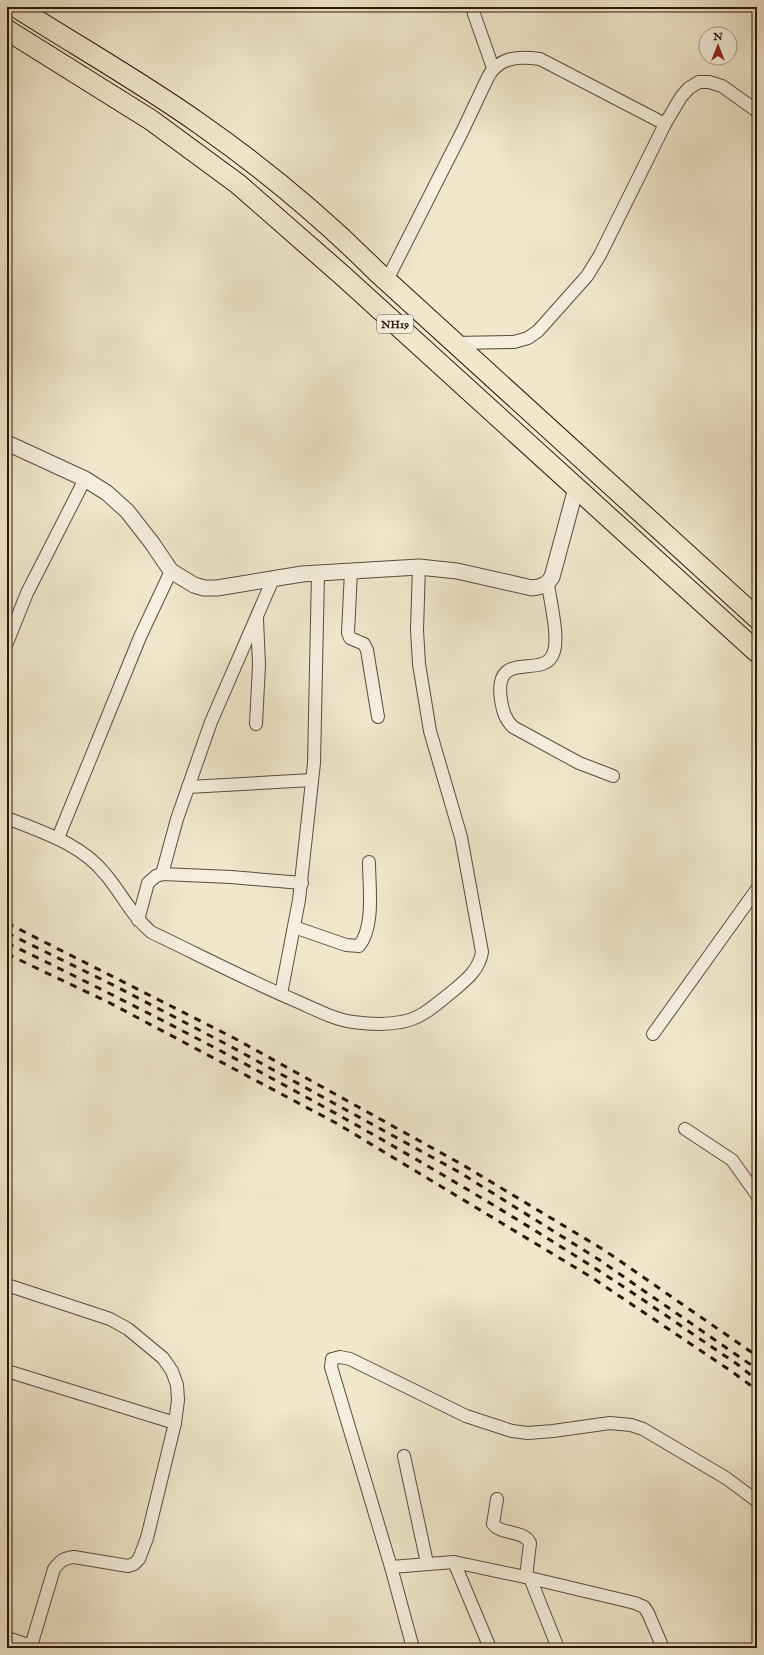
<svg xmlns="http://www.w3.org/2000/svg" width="764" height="1655" font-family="'IM FELL English',serif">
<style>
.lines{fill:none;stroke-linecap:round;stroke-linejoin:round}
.minor-casing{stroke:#5c4a3c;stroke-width:14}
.tertiary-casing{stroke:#5c4a3c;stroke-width:17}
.trunk-casing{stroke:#2b160b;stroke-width:22}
.minor{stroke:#f5efde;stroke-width:12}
.tertiary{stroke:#f5efde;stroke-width:15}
.trunk{stroke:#f0e7cd;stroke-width:20}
.rail{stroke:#2b160b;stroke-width:3;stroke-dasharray:7 7;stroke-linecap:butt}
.labels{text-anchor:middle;stroke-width:4;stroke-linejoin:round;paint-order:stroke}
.shield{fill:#f5efde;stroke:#68574a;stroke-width:1}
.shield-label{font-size:11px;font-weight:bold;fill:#2b160b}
</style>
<rect width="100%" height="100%" fill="#f0e7cd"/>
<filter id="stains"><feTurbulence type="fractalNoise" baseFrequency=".005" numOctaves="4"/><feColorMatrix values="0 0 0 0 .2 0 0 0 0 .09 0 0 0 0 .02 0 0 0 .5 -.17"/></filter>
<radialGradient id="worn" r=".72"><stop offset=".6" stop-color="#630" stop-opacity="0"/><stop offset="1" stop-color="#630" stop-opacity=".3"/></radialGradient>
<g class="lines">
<g class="minor-casing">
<g id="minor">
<polyline points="473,7 474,14 493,68"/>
<path d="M387,280L462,132L488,77C499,57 518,56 540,59L665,124"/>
<polyline points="455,343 514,342 528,338 538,331 587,276 600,255 665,124 681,97 689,88 699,82 709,82 722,86 757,111"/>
<polyline points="351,571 348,633 350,638 364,644 367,650 378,717"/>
<path d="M548,584C550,601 560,639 553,654C543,680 493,647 501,700C503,712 505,719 513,727L579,763L613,776"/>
<polyline points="7,643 27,593 85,479"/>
<polyline points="256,724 259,665 257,619"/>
<polyline points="188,787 312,780"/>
<path d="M7,818C42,832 82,844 106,875C122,894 132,916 151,932C199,955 245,979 294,1000C313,1008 332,1019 353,1022C368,1024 386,1025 401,1022C420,1019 433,1007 448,995C462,983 479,972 482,952L461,837L430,731L419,664L417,630L419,567"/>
<polyline points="58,838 140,637 171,571"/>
<polyline points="162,874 177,819 211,722 273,579"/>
<polyline points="138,920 148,883 156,876 162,874 231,877 302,883"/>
<path d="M294,927L346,945L359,946C375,926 369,887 369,862"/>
<polyline points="281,994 299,900 314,763 318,573"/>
<polyline points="653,1034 757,889"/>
<polyline points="685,1129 732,1160 757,1195"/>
<path d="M7,1285L110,1319L128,1329L163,1358L172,1371L177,1385L178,1400L175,1423L147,1538L139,1559L134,1564L128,1566L74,1557C64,1558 60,1561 54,1569L31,1646"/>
<polyline points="7,1371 175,1423"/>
<polyline points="404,1456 427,1563"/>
<path d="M497,1499L493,1524C501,1535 524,1530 530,1543L526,1577"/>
<polyline points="454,1562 490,1648"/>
<polyline points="391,1567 454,1562 530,1578 635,1603 644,1607 648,1613 663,1648"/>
<polyline points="530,1578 558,1648"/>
<polyline points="7,1638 31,1646 30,1648"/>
<polyline points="413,1648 391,1567 331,1367 332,1359 340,1357 350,1359 466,1416 512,1431 528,1433 553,1431 610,1423 631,1425 643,1429 726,1478 757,1501"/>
</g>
</g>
<g class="tertiary-casing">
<path id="tertiary" d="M7,443L85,479L107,493L127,511L152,543L171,571L194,585L204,588H217L302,574L419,567L457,571L532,588C541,587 547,585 552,577L576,488"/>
</g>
<g class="trunk-casing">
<g id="trunk">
<path d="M16,7C77,46 141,82 200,124C263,168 322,217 376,271L757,618"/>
<polyline points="7,30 151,120 238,184 342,275 757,652"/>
</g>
</g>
<use href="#minor" class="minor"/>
<use href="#tertiary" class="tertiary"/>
<use href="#trunk" class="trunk"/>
<g class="rail">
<polyline points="7,923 234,1038 463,1165 604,1250 757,1356"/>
<polyline points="7,933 117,987 228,1045 459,1172 598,1259 757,1369"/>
<path d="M7,943C208,1040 405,1147 593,1267C642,1298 689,1332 737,1364L757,1380"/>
<polyline points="7,954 108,1002 336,1123 591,1277 731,1371 757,1390"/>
</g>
</g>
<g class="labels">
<rect class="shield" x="377" y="315" width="36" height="18" rx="3"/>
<g class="shield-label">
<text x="395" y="328">NH19</text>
</g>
</g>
<rect width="764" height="1655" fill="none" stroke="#f0e7cd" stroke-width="24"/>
<rect x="8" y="8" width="748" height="1639" fill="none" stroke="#2b160b" stroke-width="2"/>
<rect x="12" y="12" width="740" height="1631" fill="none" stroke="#2b160b"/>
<g transform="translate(718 46)"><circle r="19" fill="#f5efde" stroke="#a4988a"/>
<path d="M0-3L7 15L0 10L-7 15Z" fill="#8f2418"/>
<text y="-6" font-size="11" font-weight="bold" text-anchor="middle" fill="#2b160b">N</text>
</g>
<rect width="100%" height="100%" filter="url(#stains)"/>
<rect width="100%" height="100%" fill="url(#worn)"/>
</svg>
